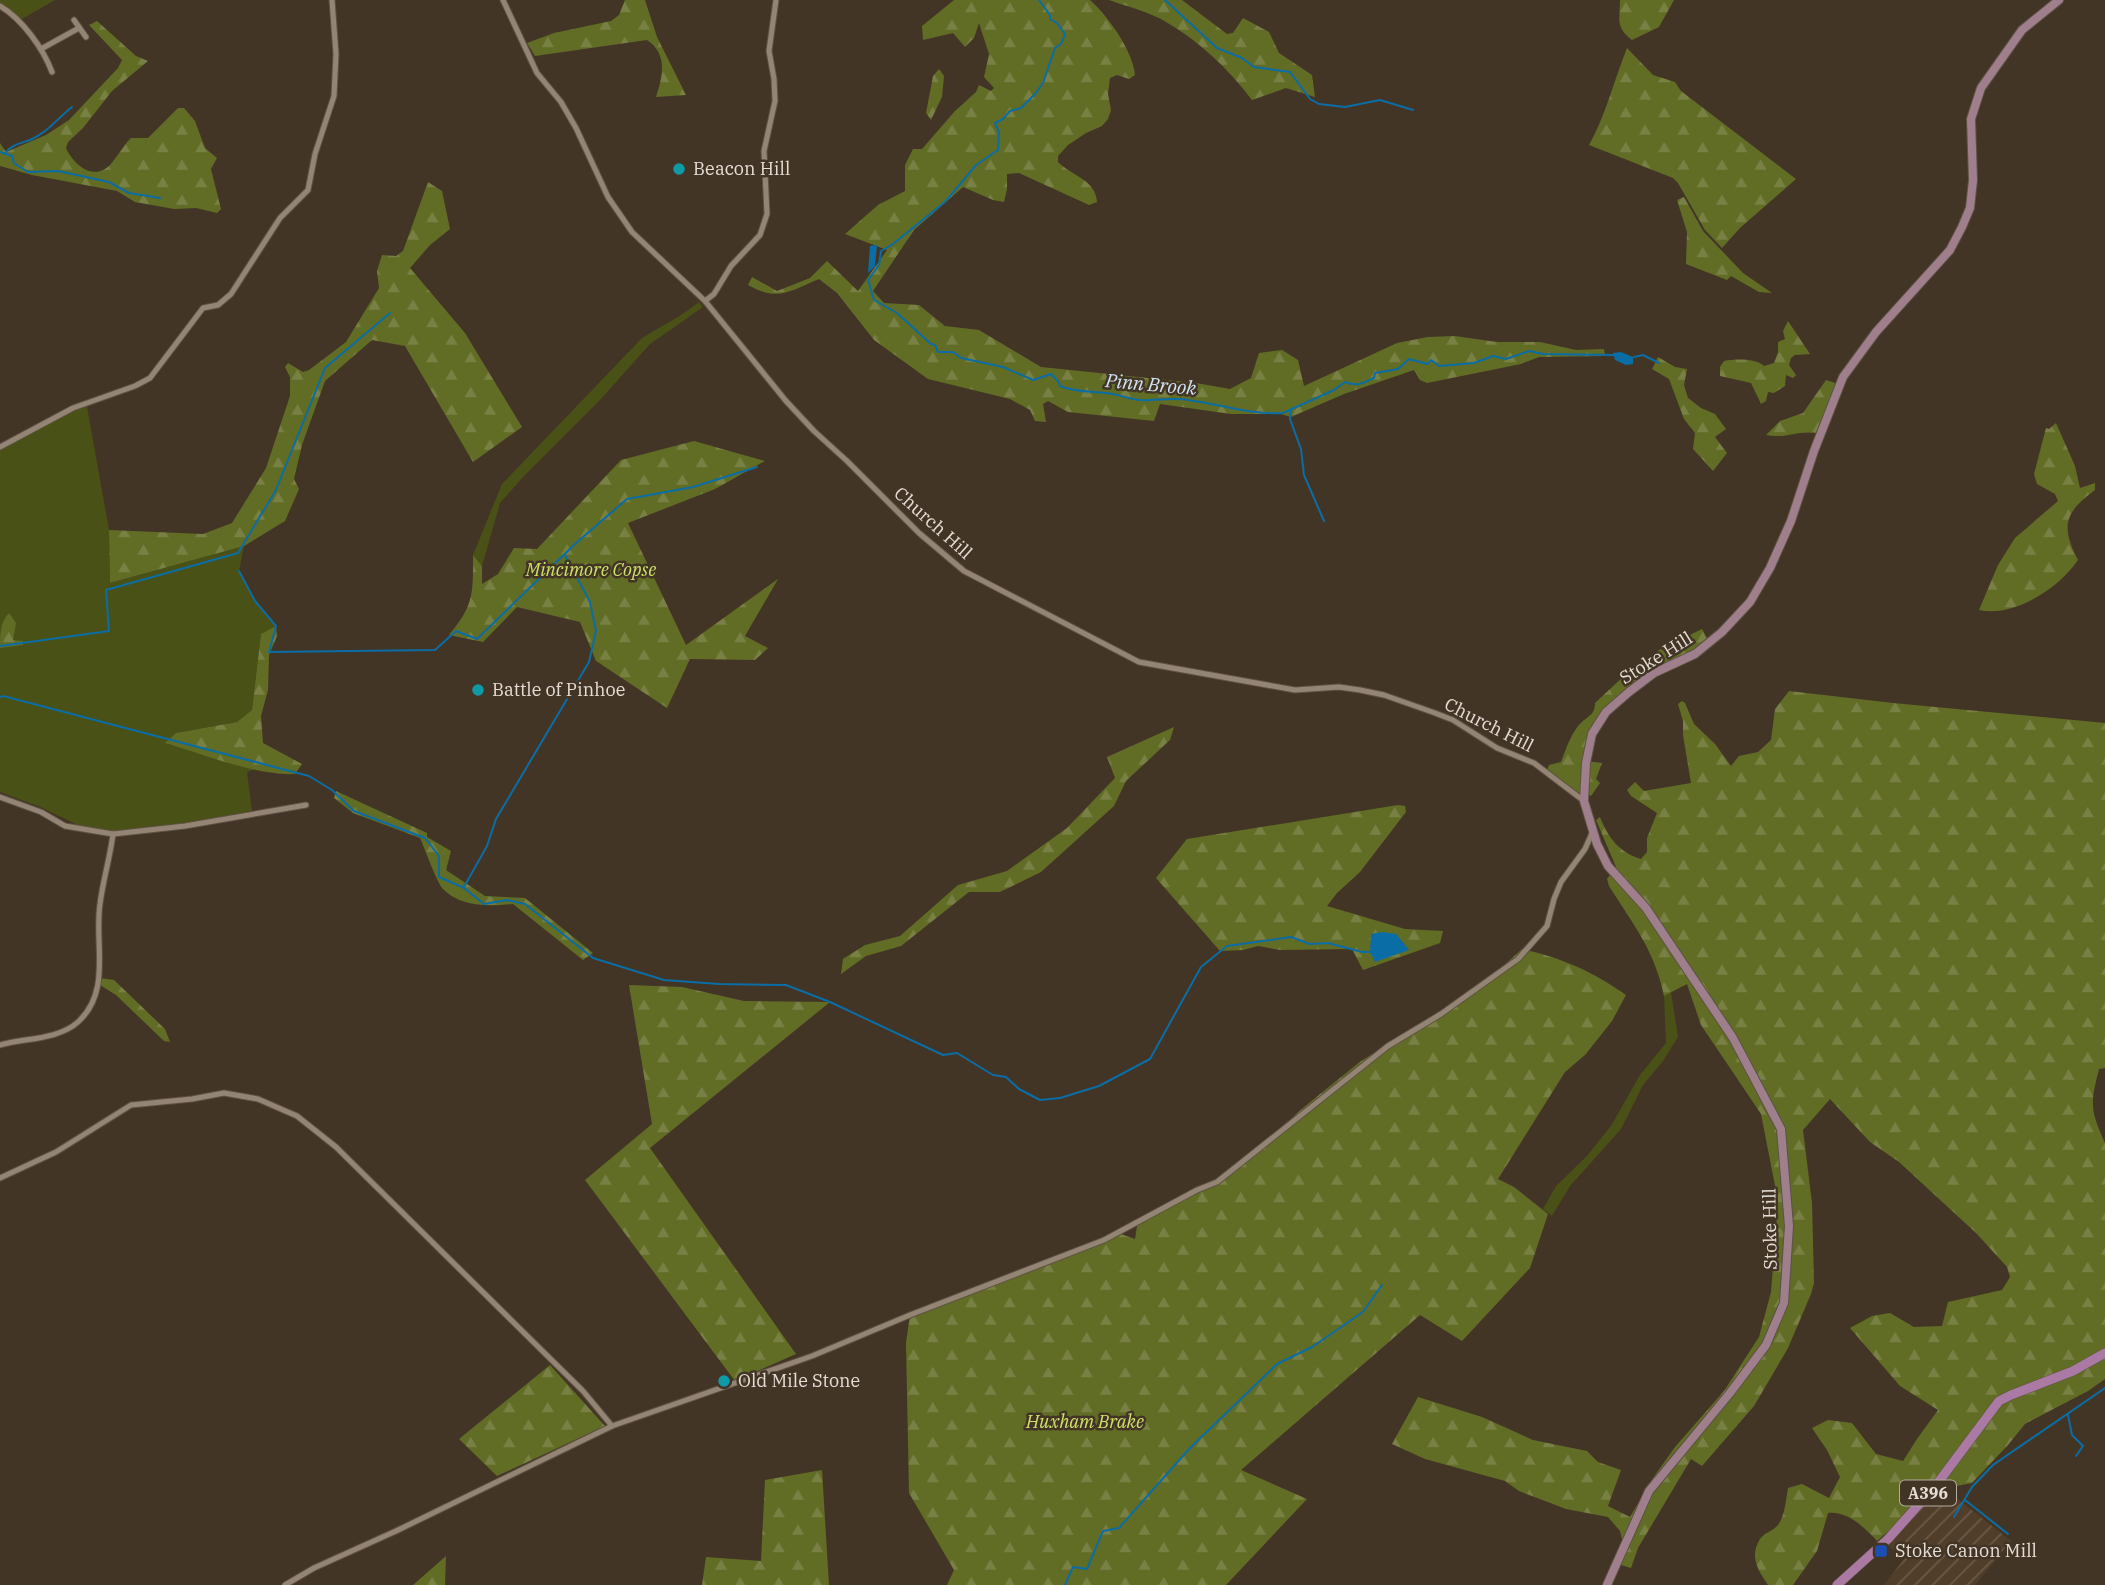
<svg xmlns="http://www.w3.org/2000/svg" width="2105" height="1585" font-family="'IBM Plex Serif',serif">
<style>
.industrial{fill:url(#industrial-furrows)}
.green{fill:#495116}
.forest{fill:url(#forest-firs)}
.water{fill:#0b6da5}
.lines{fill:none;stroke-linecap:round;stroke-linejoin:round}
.stream{stroke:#0b6da5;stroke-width:2}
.street-casing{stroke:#5e5245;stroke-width:7}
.secondary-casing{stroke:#5e5245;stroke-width:10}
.primary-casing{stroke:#5e5245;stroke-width:10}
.street{stroke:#948473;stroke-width:5}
.secondary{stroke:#9f7f8c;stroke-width:8}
.primary{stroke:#aa7aa4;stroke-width:9}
.culture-dot{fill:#0f9aa8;stroke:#433526;stroke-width:2.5}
.transit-dot{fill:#1a4fb4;stroke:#433526;stroke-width:2.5}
.labels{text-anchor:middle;stroke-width:5;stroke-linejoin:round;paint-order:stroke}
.shield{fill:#433526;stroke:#b4aa9f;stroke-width:2}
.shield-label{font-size:16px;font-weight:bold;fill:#e5dcd3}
.poi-label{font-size:18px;fill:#e5dcd3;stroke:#433526;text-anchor:start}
.street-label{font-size:18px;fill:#e5dcd3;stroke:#433526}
.park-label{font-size:18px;font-style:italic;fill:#cee268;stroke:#433526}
.water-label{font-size:19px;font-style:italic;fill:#d2e5f5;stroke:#433526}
</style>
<defs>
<pattern id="industrial-furrows" width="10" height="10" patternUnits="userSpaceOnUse" patternTransform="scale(1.75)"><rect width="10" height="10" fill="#513e2a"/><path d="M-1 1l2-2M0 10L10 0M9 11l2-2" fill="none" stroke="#6a5948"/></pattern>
<pattern id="forest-firs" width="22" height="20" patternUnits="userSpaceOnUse" patternTransform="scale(1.75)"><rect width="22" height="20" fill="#616c25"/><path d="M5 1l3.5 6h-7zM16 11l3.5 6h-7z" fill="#788044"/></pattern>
</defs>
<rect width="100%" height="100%" fill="#433526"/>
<polygon class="industrial" points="1940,1485 2011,1541 1975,1585 1884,1585 1905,1558 1888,1546"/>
<g class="green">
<polygon points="0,0 55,0 20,20 0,4"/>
<polygon points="699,302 703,307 650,344 600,400 525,475 500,503 482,566 473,555 502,484 642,338 681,315"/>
<polygon points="86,401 109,530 110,583 244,546 239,571 255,601 276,626 261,635 252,710 237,722 176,733 165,743 255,769 247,772 252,811 187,823 114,831 78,825 38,806 0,792 0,444"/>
<polygon points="1671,992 1678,1037 1663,1061 1643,1085 1621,1129 1570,1186 1552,1216 1543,1209 1556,1186 1587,1156 1611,1126 1640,1075 1666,1043 1664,996"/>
</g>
<g class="forest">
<path d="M625,0H645L657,37L686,95L656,97C663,76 668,54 647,40L535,56L527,43L554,33L611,21L619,15Z"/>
<path d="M954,0H1090C1108,16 1133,51 1135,75L1129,79L1117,75L1110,78L1108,94L1111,110L1108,119L1102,126L1086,133L1068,145L1058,156V162C1072,176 1096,180 1097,202L1089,205L1019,173L1007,174V189L1004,202L993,200L963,187L914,230L873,291L884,303L919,305L945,326L979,330L1041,367L1196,383L1230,389L1251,378L1259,353L1282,350L1298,360L1304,386L1397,343L1428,337L1455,336L1497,342H1540L1576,350L1604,349L1605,356L1539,357L1521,364L1427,383L1420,380L1414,370L1344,394L1291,417L1281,414H1231L1160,404L1154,421L1068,412L1048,401L1043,404L1046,422L1035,421L1030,410L1010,399L928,379L874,340L837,293L819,279C790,291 778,302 748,285L752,277L777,291L810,278L827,261L858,291L887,250L845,234L878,205L905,191V165L913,149H922L955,111L976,92L979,85L991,91L994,88L984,77L989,54L979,23L974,38L965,47L953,33L923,40L922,26Z"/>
<path d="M1109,0H1182L1227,34L1233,33L1243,18L1269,32L1279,53L1312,75L1315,97L1286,88L1252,100C1228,68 1197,39 1161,19C1145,11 1126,6 1109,0Z"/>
<path d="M1620,0H1674L1659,27L1632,40C1615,27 1620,19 1620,0Z"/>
<path d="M97,21L136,56L148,61L112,91L83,128L68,142L66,148C73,164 93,182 110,165C118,156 123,146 131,138H148L178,108H184L195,121L205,148L217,158L211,169L221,209L217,213L196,208L174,209L135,202L117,191L32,175L0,166V143L6,152L46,135L69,120L118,68L122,60L89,25Z"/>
<path d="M1627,48L1653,75L1675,82L1681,91L1796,179L1740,228L1722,248L1705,230L1678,183L1673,178L1589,145C1606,115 1614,80 1627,48Z"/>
<polygon points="939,69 944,76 942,97 931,120 926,113 933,76"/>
<polygon points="428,182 442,191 450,229 430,245 410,268 465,333 522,427 473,462 405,346 372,340 325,381 302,445 294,479 299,489 285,521 244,546 110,583 109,530 203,534 232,523 266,468 290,396 290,377 285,367 288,363 303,372 309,370 346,342 379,288 377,271 382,255 396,256 403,251"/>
<polygon points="1684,197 1703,231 1743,273 1772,293 1759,292 1731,276 1727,280 1686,264 1687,232 1677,200"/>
<path d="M1788,321L1810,354L1795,355L1791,358L1789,365L1796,375L1793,378L1786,375L1785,386L1774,393L1768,392L1766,401L1761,404L1751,383L1720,376V367L1724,361C1735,359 1755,358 1764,366L1774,363L1778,352V342L1785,339L1783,331Z"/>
<polygon points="1658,357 1675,367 1687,369 1684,385 1688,398 1701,408 1715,414 1726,429 1715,437 1727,453 1713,471 1693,449 1695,433 1684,419 1669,379 1652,369"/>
<path d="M1826,380L1835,383V389L1816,433C1798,430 1785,439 1766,435L1780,421L1803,413Z"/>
<path d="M2056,423L2075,466L2080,488L2095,483V490C2065,512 2060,526 2078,560C2059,588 2014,618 1979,610L1998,565L2015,538L2058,501L2055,494L2037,484L2034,474L2046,428L2049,429Z"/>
<path d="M694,441L765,461L715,489L628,523L686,645L778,579L745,636L768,648L755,660L690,659L667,708L596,661L580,622L517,607L483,642L449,635C474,605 473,594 473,555L482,566V584L498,574L514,548L537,549L621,460Z"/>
<path d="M9,613L16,623L13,640L23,641V645L0,648C0,634 0,623 9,613Z"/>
<path d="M276,626L277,636L269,655L268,690L261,716L263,743L302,764L295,774C257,776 203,754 165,743L176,733L237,722L252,710L261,634Z"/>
<path d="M1702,629L1708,640L1692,654L1653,671L1634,682L1601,714L1586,761L1602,763L1596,779L1600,783L1591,796L1585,792L1579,799L1545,775L1549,765L1561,762C1566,749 1572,730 1583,721C1590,715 1595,714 1595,703L1625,675H1632L1636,672L1635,668L1659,650Z"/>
<path d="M1789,691L1893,703L2105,723V1068L2099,1069C2090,1105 2090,1109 2105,1143V1379L2088,1391L2025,1424L2008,1445L1972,1483L1951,1487L1930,1485L1891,1529L1877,1541C1864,1527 1848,1511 1828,1513L1817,1551L1793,1585H1768C1758,1570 1749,1557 1760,1539C1764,1533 1773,1531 1778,1525C1785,1516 1786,1499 1788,1488L1802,1484L1829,1498L1840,1477L1827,1450L1812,1428L1828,1420L1852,1423L1876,1454L1903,1461L1917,1439L1938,1410L1900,1386L1850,1328L1872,1316L1890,1313L1914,1327L1942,1326L1948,1302L2002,1290L2010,1277L2007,1267L1976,1233L1899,1162L1870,1142L1830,1099L1803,1130L1812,1203L1814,1283L1811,1294L1788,1348L1754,1406L1702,1466L1691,1459L1638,1548L1631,1568L1618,1564L1625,1551L1620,1531L1608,1517L1566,1509L1519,1491L1505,1481L1425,1459L1392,1444L1418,1397L1482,1417L1533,1440L1587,1451L1598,1462L1621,1470L1608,1506L1630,1517L1653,1478L1675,1447L1724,1391L1759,1337L1771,1292L1778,1201L1761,1114L1701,1025L1687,984L1664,996C1655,951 1633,924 1609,886L1607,879L1616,867L1596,820L1600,817C1608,838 1620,853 1641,859L1647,852V838L1657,813L1631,796L1627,790L1635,782L1644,791L1691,783L1683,735V721L1678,704L1682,701L1685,703L1694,724L1715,744L1731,766L1739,756L1758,752L1771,740L1775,709Z"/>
<polygon points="1174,727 1170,740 1126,781 1114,806 1041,872 1000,892 969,892 901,946 866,956 841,974 843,959 865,945 900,936 958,885 1007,871 1067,828 1115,778 1107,757"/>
<path d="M336,791L427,833V837L451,851L446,870L485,896L525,898L593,953L583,960L513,904C490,906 462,908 443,889C437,883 425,849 420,838L353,813L334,798Z"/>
<polygon points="1398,805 1405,806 1406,812 1360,872 1337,893 1327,906 1405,929 1443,931 1440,943 1363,970 1352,949 1280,950 1258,946 1243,950 1220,951 1156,878 1187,839"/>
<path d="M1522,949C1562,958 1592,971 1626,995L1612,1021L1585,1055L1565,1072L1498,1179L1514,1187L1548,1214L1530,1268L1462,1341L1420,1315L1241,1470L1307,1499L1226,1585H947L954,1570L909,1493L906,1343L910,1315L1121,1234L1135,1239L1137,1226L1216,1180L1261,1146L1304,1107L1361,1061L1481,986Z"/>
<polygon points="100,978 114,980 165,1029 170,1042 164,1041 116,995 100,985"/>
<polygon points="629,985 682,987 744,1001 830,1002 650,1148 796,1354 735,1381 585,1180 652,1124"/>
<polygon points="550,1365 605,1426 497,1476 459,1439"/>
<polygon points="822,1470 829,1585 702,1585 706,1557 761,1561 765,1480"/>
<polygon points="446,1556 445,1585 413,1585"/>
</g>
<g class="water">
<polygon points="877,245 875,266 868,273 870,246"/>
<polygon points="1621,352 1633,357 1633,364 1626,365 1615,360 1613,353"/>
<polygon points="1382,932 1396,934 1409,950 1375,962 1370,952 1371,934"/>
</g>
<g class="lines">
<g class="stream">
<path d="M1039,0L1050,15V19L1057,23L1065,34L1061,44L1055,48L1043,83L1035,94L1021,108L1010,111L1003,119L995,123L999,132L998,150L976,165L946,201L893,244L881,251L879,265L868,280L874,300L897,313L931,344L935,345L938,352H953L961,358L1003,367L1033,380L1051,374L1058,381L1060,386C1077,393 1095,391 1113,394C1122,396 1130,399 1139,400C1155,401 1172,397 1188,400C1220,404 1251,415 1283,413L1334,390L1345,382C1358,387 1362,383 1374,378L1375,373L1398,369L1409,359L1427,364L1431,360L1439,366L1474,363L1493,356L1506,359L1529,351L1543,354L1614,355"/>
<polyline points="1165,0 1217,48 1242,58 1254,67 1290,72 1310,99 1319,104 1345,107 1380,100 1413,110"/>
<polyline points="0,152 12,156 14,163 28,172 58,171 109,182 129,193 160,198"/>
<path d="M5,153C11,145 21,143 30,140C47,133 58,118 72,107"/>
<polyline points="1634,357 1643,355 1659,363"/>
<polyline points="1291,410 1290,419 1301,449 1304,475 1324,521"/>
<polyline points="239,571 255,601 276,626 269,652 435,650 456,631 477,639 575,544 627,499 693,487 757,467"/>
<polyline points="0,646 109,631 106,590 238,553 276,490 325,368 390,313"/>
<polyline points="0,697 3,696 309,776 332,790 354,811 425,838 439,856 439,877 464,888 484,904 507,900 525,904 593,958 664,980 719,984 786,985 830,1002 943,1055 957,1053 993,1075 1006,1077 1019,1089 1040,1100 1060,1098 1099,1086 1150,1059 1201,967 1227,946 1291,937 1310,944 1328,943 1362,952 1370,952"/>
<polyline points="464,887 487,846 496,819 589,662 596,631 590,602 565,555"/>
<polyline points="2068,1415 2072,1435 2083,1446 2076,1456"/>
<polyline points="1965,1500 2008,1534"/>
<polyline points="1954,1517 1972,1487 1993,1465 2105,1388"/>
<polyline points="1065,1585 1073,1567 1087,1569 1103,1531 1119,1528 1190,1448 1277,1364 1312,1347 1363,1312 1382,1285"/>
</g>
<g class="street-casing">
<g id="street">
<polyline points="503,0 537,73 561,102 576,128 608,197 632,232 705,301 786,401 814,431 847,461 919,533 964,571 1139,662 1295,690 1339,687 1360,690 1384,695 1435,713 1453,720 1497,748 1534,763 1584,801"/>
<path d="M0,6C22,19 43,48 52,72"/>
<polyline points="74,20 86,37"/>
<polyline points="41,49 79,28"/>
<polyline points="705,301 714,294 731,266 760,235 767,214 764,151 775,101 774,79 769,51 776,0"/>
<polyline points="0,447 73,408 135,386 150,378 203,308 218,305 231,294 280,218 308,190 315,154 334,96 336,54 332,0"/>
<polyline points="0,797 41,812 65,826 113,834 185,826 306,805"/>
<path d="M0,1045C24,1038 58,1040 78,1022C112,991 94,944 100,904C103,880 110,858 113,834"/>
<polyline points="0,1178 56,1152 131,1105 192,1099 224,1093 258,1099 297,1116 336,1147 583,1391 612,1426"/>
<polyline points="285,1585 314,1568 396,1531 612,1426 812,1356 910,1315 1104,1240 1197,1190 1217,1182 1388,1046 1441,1014 1518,959 1547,926 1554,899 1561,882 1585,849 1593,831"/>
</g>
</g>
<g class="secondary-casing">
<polyline id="secondary" points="1607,1585 1649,1491 1730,1393 1766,1345 1784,1303 1789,1226 1781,1129 1733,1038 1646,908 1608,866 1597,844 1584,801 1586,763 1592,734 1606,712 1629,692 1654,673 1695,654 1722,632 1750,602 1770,568 1791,521 1814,451 1843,377 1876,332 1950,250 1962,227 1970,208 1973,180 1971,119 1981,88 2022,30 2059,0"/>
</g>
<g class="primary-casing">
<polyline id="primary" points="1837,1585 1888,1539 1937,1484 1999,1401 2011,1395 2073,1371 2105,1353"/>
</g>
<use href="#street" class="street"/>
<use href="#secondary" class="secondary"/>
<use href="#primary" class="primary"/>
</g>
<g class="culture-dot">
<circle cx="679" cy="169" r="7"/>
<circle cx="478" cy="690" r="7"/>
<circle cx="724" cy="1381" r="7"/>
</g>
<rect class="transit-dot" x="1874" y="1544" width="14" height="14" rx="3.5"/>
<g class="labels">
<rect class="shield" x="1900" y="1480.5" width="56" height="25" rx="5"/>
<g class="shield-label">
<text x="1928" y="1499">A396</text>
</g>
<g class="poi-label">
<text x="693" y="175">Beacon Hill</text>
<text x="492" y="696">Battle of Pinhoe</text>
<text x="738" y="1387">Old Mile Stone</text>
<text x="1895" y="1557">Stoke Canon Mill</text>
</g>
<g class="street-label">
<text transform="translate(933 523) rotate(42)" y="6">Church Hill</text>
<text transform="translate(1656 658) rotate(-32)" y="6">Stoke Hill</text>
<text transform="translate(1489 725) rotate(27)" y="6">Church Hill</text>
<text transform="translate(1770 1229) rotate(-91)" y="6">Stoke Hill</text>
</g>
<g class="park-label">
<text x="591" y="576">Mincimore Copse</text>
<text x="1085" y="1428">Huxham Brake</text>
</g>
<g class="water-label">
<text transform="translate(1151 384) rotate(5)" y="7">Pinn Brook</text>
</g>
</g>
</svg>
